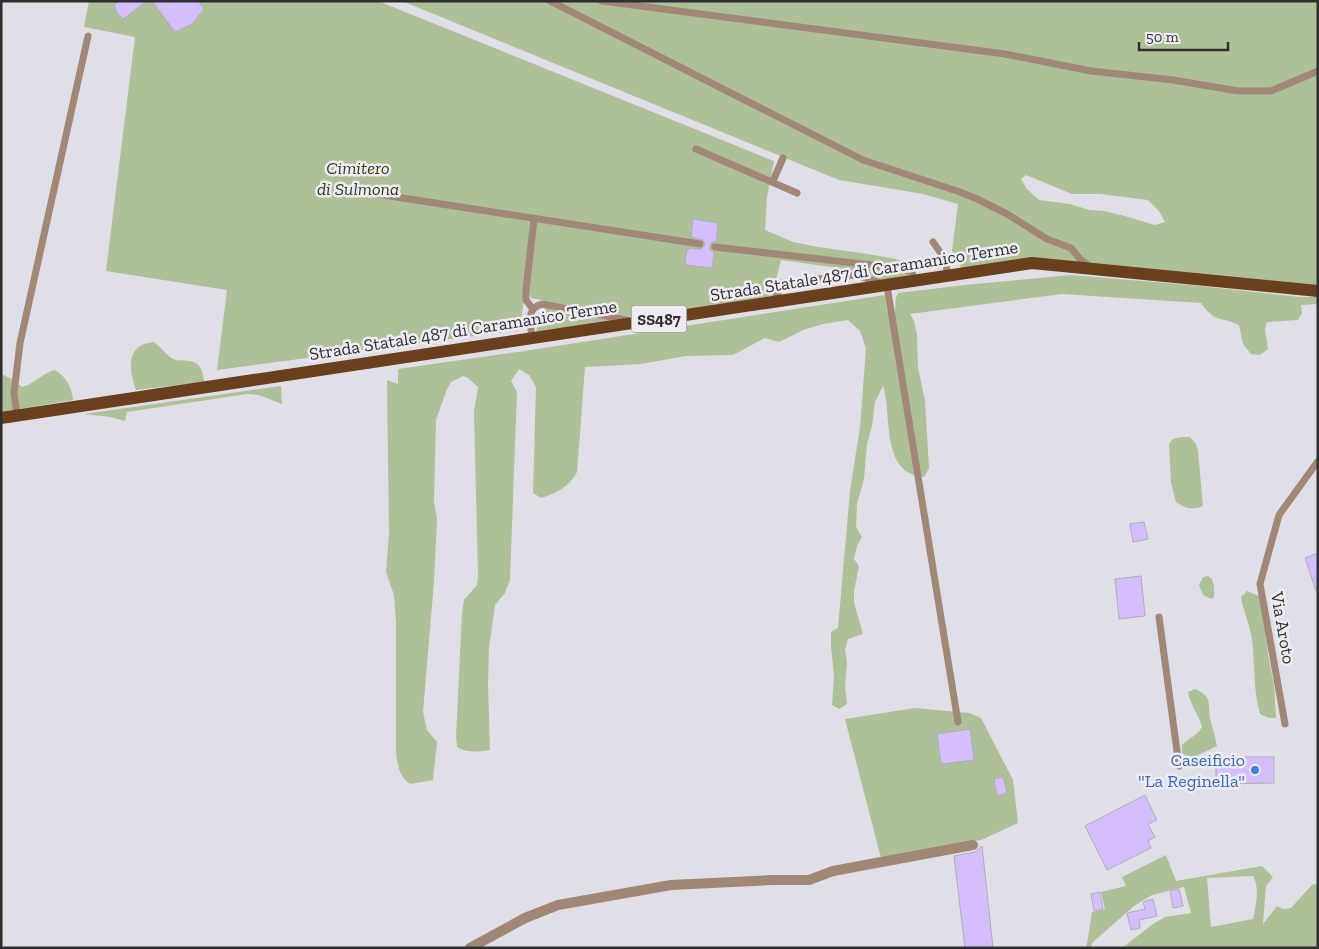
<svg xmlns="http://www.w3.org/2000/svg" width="1319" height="949" font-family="'Zilla Slab',serif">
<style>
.green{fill:#aec097;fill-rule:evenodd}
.building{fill:#d4befd;stroke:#b0aeb5}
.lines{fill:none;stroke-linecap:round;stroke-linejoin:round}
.lane{stroke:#a18776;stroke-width:7}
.street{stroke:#a18776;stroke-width:10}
.primary{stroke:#6a3f1e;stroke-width:12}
.shop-dot{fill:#3f7fe0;stroke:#eeebf3;stroke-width:2}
.labels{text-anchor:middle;stroke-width:5;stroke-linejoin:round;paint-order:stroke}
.shield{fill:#eeebf3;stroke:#68676b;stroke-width:1}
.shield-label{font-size:16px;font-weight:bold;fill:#2f2f31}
.park-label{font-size:18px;font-style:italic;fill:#2d3e10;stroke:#eeebf3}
.street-label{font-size:18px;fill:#2f2f31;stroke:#eeebf3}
.shop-label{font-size:18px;fill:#366cbe;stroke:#eeebf3;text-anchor:end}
</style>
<rect width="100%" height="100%" fill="#e0dee6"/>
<g class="green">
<polygon points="89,1 378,1 774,161 767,197 765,230 793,242 818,247 861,253 896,259 918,269 906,277 884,281 852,270 781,260 772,296 638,318 531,298 529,291 525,291 520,330 217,370 227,290 106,271 135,37 84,27"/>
<path d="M402,1H1318V290L1090,268L963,271L952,251L958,204L923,194L839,180ZM1026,175L1072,194H1100L1148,200L1159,211L1165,222L1155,225L1121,215L1104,211L1089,210L1070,204L1039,200L1027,189L1021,179Z"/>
<path d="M1070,275L1191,285L1300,297H1318V304L1301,305L1302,313L1298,320L1267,322L1265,329L1268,349L1260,355L1251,354L1243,344L1239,325C1219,316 1215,323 1201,303L1062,294L910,314L914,321L917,335L918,367L925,401L929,468L924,477C920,476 913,475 909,473C883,459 891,409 883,386L875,402L872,426L867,444L864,479L857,504L856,527L862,537L857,546L854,559L859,566L854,591V603L863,634L848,639L845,650L847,661L845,686L847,704L839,709L832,705L834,677L831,646V632L838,628L850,491L860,427L866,348L860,331L848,320L823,324L803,330L779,342L765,338L733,355L686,356L641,364L585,367L577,472C569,487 557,493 541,498L533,493L536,387L529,375L519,369L511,381L517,392L510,580L505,593L495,605L489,648L488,685L490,750C479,752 467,753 457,747L456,736L462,613L464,600L477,585L478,576L474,412L478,387L468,378L463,376L451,382L447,389L436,420L434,501L437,520L434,582L423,712L427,730L437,742L433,780L410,784C399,776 398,767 396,753V623L394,595L386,572L389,533L387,380L398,384V369L531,350L885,295L887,311H895L896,298L898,293L965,285Z"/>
<polygon points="545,307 615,321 536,335 538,316"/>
<path d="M154,342C161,347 168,358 176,360C180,361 185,360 189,361C201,362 203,372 204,382L136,390C129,370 125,344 154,342Z"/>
<path d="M55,370C67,378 71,386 73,400L1,412V374L12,379L22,387C35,384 42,373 55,370Z"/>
<polygon points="281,386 282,404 259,395 247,394 127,412 125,421 110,417 84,414"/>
<path d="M1182,437H1190L1196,444L1198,451L1203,506C1192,510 1186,509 1176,502L1171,483L1169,444L1173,439Z"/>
<polygon points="1208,576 1212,579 1214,587 1214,597 1211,599 1203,595 1199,585 1203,577"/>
<path d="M1247,591L1259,596L1263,606L1268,655L1274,685L1276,718H1269L1260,714C1253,689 1255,664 1252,639C1250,625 1243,611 1241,597Z"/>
<path d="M1195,689C1212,696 1208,703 1210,718C1212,727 1215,736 1217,746L1196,756L1187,757L1182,753V745C1189,738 1197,736 1202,727C1199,715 1190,705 1188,692Z"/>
<polygon points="915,708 969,713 981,718 1013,780 1018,823 981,840 881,858 845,719"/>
<path d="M1166,855L1176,881L1262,866L1273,877L1266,886L1263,924L1277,906L1283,909L1291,908L1313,884L1318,885V948H1122L1153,924L1165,917L1191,913L1184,887L1152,895L1134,906L1093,942L1090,948H1085L1087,944L1092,912L1105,909L1101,892L1126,886L1122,877ZM1253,876C1260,888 1256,905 1253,919L1211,927L1207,878Z"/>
</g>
<g class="building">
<polygon points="120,1 147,1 123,19 117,13 114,5"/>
<polygon points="152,1 198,1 204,9 192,24 175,32"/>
<polygon points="693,219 718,223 716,242 712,242 710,246 710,250 714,252 712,268 685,265 687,249 689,250 689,248 701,249 705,245 703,240 691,237"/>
<polygon points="1144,522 1148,539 1133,542 1130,524"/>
<polygon points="1318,553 1318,591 1316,591 1305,558"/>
<polygon points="1141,576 1145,616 1119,619 1115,579"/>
<polygon points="970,729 974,760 941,764 937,734"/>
<polygon points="1236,757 1274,757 1274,783 1216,784 1216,759"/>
<polygon points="1003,777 1007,793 997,796 994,779"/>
<polygon points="1145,795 1157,820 1148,824 1155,837 1148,841 1151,848 1107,870 1085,826"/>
<polygon points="982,846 993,948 965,948 954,856 975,852"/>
<polygon points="1179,889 1183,906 1173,908 1170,891"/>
<polygon points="1100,892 1103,909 1094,911 1091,894"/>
<polygon points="1153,899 1157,916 1139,920 1140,928 1131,930 1127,913 1145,909 1143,902"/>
</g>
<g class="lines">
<g class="lane">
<polyline points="550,1 863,160 960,192 977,199 1007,214 1047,239 1071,248 1080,259 1090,267"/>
<polyline points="602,1 1005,54 1091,71 1173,80 1238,91 1271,91 1318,71"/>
<polyline points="696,149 797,193"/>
<polyline points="773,181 783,158"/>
<polyline points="377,194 700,244"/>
<polyline points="933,242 945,259 948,276"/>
<polyline points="715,247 898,268 912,272 914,281"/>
<polyline points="887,286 958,722"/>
<polyline points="773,303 782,283 856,275 878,282 880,285"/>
<polyline points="532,308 526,300 526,290 534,219"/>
<path d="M532,339C531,324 525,307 543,304L627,320"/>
<polyline points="17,415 14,393 20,343 88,36"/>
<polyline points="1159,617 1179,766"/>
<polyline points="1285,724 1260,584 1279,515 1318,461"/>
</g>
<polyline class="street" points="470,948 525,918 558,905 671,885 772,880 809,880 833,871 973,845"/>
<polyline class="primary" points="1,418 1032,263 1318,291"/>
</g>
<circle class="shop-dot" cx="1255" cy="770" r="5"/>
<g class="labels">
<rect class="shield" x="631.5" y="305.5" width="55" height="27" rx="4"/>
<g class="shield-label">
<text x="659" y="325">SS487</text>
</g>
<g class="park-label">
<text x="358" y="174">Cimitero<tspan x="358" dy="21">di Sulmona</tspan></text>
</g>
<g class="street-label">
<text transform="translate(864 271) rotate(-9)" y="6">Strada Statale 487 di Caramanico Terme</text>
<text transform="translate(463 330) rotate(-9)" y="6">Strada Statale 487 di Caramanico Terme</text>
<text transform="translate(1283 628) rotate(80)" y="6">Via Aroto</text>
</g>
<g class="shop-label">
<text x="1245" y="766">Caseificio<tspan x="1245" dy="21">"La Reginella"</tspan></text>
</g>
</g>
<rect width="1319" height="949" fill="none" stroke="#2f2f31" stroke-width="5"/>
<path d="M1139 42v8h89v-8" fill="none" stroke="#2f2f31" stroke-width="2.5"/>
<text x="1146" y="42" font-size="15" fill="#2f2f31" stroke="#eeebf3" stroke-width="4" paint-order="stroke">50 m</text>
</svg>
